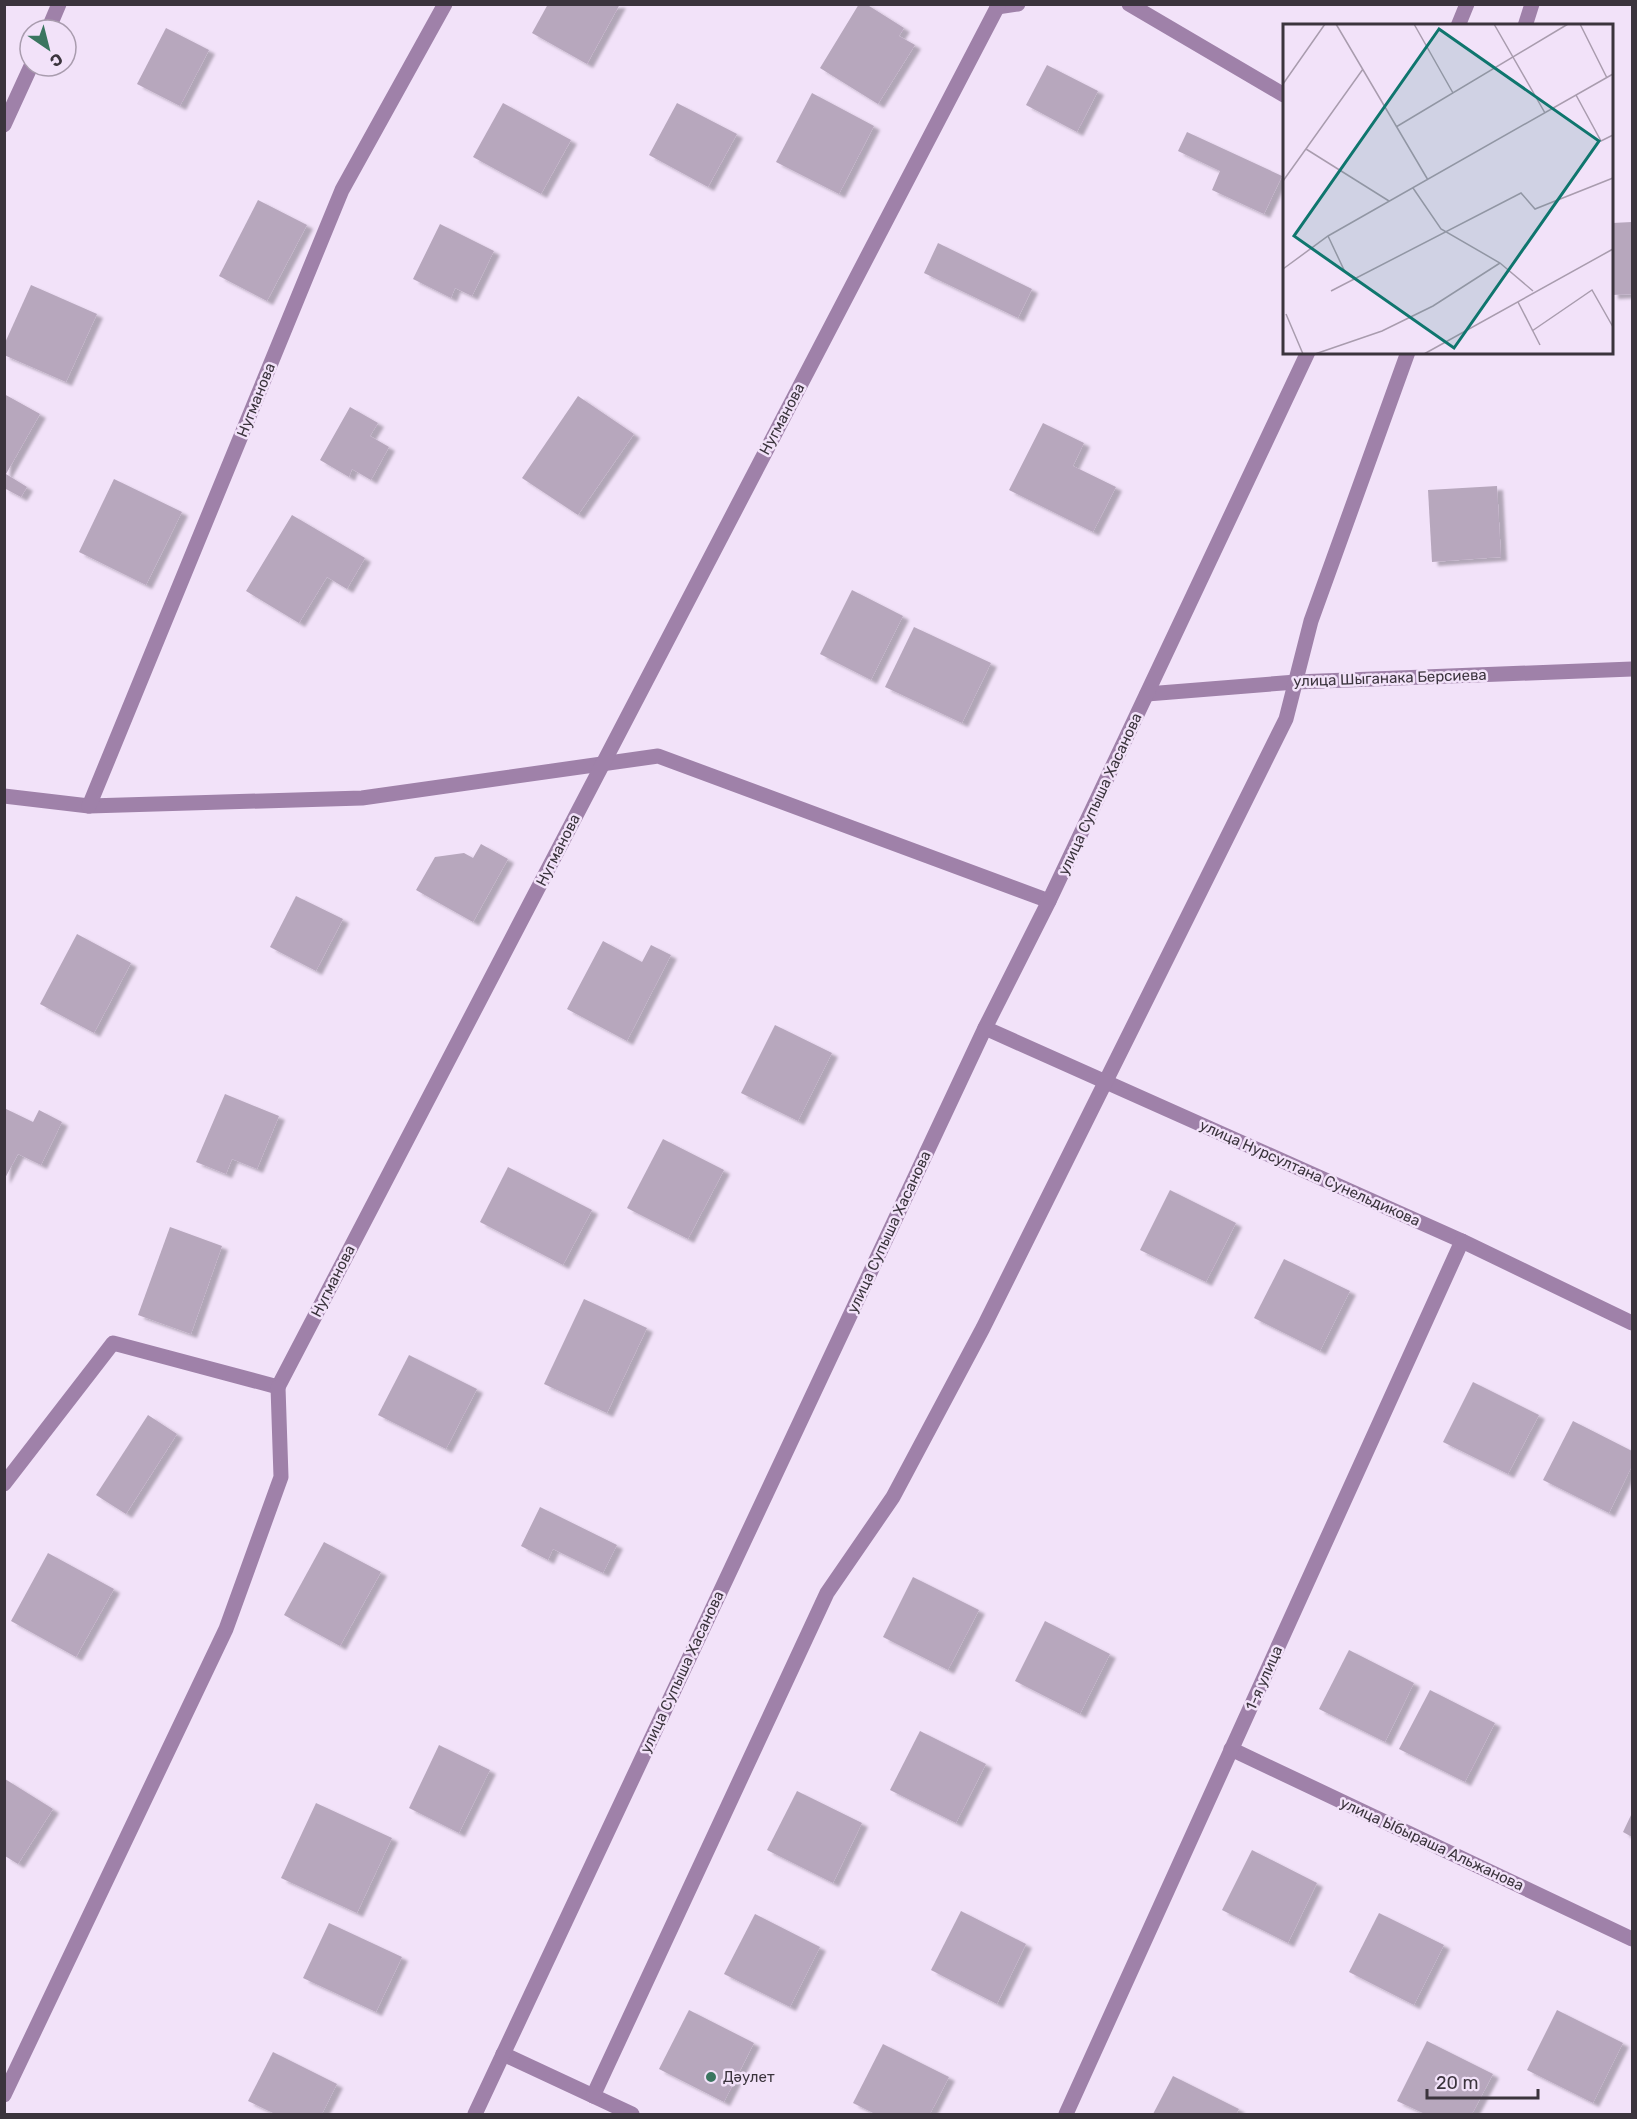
<svg xmlns="http://www.w3.org/2000/svg" width="1637" height="2119" font-family="Rubik,sans-serif">
<style>
.building{fill:#b7a7bd;filter:url(#shadow)}
.lines{fill:none;stroke-linecap:round;stroke-linejoin:round}
.minor{stroke:#9f81a9;stroke-width:15}
.poi-dot{fill:#3b7660;stroke:#f2e2f9;stroke-width:2}
.labels{text-anchor:middle;stroke-width:5;stroke-linejoin:round;paint-order:stroke}
.street-label{font-size:15px;fill:#3b343d;stroke:#f2e2f9}
.poi-label{font-size:15px;fill:#3b343d;stroke:#f2e2f9;text-anchor:start}
.inset-road{fill:none;stroke:#a99cae;stroke-width:1.5}
.view{fill:#0f766e;fill-opacity:0.15;stroke:#0f766e;stroke-width:3}
.inset-edge{fill:none;stroke:#3b343d;stroke-width:3}
</style>
<defs>
<filter id="shadow"><feDropShadow dx="6" dy="4" stdDeviation="1.5" flood-color="#0004"/></filter>
</defs>
<rect width="100%" height="100%" fill="#f2e2f9"/>
<g class="building">
<polygon points="548,4 620,4 587,64 532,33"/>
<polygon points="859,4 866,4 904,28 899,36 915,45 878,104 820,68"/>
<polygon points="166,28 209,50 180,106 137,84"/>
<polygon points="1047,65 1098,91 1077,132 1026,105"/>
<polygon points="812,93 874,126 839,194 776,162"/>
<polygon points="503,103 571,140 541,194 473,157"/>
<polygon points="677,103 737,134 708,187 649,155"/>
<polygon points="1187,132 1282,176 1264,214 1212,190 1220,171 1178,151"/>
<polygon points="258,200 307,225 267,301 219,276"/>
<polygon points="1632,222 1632,294 1612,295 1612,223"/>
<polygon points="440,224 494,251 472,296 455,288 451,298 413,279"/>
<polygon points="938,243 1032,289 1018,318 924,273"/>
<polygon points="31,285 97,314 66,382 4,355 4,345"/>
<polygon points="4,394 40,414 6,474 27,487 21,497 4,488"/>
<polygon points="578,396 634,434 578,515 522,478"/>
<polygon points="350,407 378,423 370,436 389,447 371,480 352,469 349,477 320,460"/>
<polygon points="1043,423 1084,443 1073,466 1116,487 1093,532 1009,490"/>
<polygon points="114,479 182,512 146,585 79,552"/>
<polygon points="1497,486 1501,557 1432,562 1428,490"/>
<polygon points="292,515 365,558 347,589 327,577 299,623 246,591"/>
<polygon points="852,590 903,616 871,680 820,654"/>
<polygon points="914,627 991,663 962,723 885,687"/>
<polygon points="481,844 508,859 473,922 416,890 435,857 464,853 473,858"/>
<polygon points="296,896 343,919 316,971 270,947"/>
<polygon points="77,934 131,963 94,1033 40,1004"/>
<polygon points="603,941 642,962 651,945 671,955 627,1041 567,1009"/>
<polygon points="775,1025 832,1053 798,1121 741,1093"/>
<polygon points="225,1094 279,1116 257,1169 232,1159 226,1174 196,1162"/>
<polygon points="4,1108 33,1122 39,1110 62,1122 41,1165 18,1154 4,1180"/>
<polygon points="663,1139 724,1170 688,1239 627,1208"/>
<polygon points="508,1167 592,1210 563,1265 480,1222"/>
<polygon points="1170,1190 1236,1223 1206,1282 1140,1250"/>
<polygon points="170,1227 222,1246 191,1334 138,1315"/>
<polygon points="1284,1259 1350,1291 1320,1351 1254,1318"/>
<polygon points="584,1299 647,1328 607,1413 544,1384"/>
<polygon points="409,1355 477,1389 446,1449 378,1415"/>
<polygon points="1473,1382 1539,1415 1508,1474 1443,1442"/>
<polygon points="148,1415 177,1434 126,1514 96,1495"/>
<polygon points="1573,1421 1632,1451 1632,1466 1609,1513 1543,1480"/>
<polygon points="540,1507 617,1545 603,1573 553,1549 548,1560 521,1546"/>
<polygon points="324,1542 381,1572 340,1646 284,1615"/>
<polygon points="48,1553 114,1589 76,1657 11,1621"/>
<polygon points="913,1577 979,1610 948,1670 883,1637"/>
<polygon points="1045,1621 1110,1654 1080,1714 1015,1681"/>
<polygon points="1349,1650 1414,1683 1385,1742 1319,1709"/>
<polygon points="1430,1690 1495,1723 1465,1782 1399,1749"/>
<polygon points="920,1731 986,1764 956,1823 890,1790"/>
<polygon points="439,1745 490,1770 459,1833 409,1808"/>
<polygon points="5,1779 53,1809 18,1864 5,1856"/>
<polygon points="797,1791 862,1823 833,1883 767,1850"/>
<polygon points="316,1803 392,1838 357,1913 281,1878"/>
<polygon points="1632,1813 1632,1837 1623,1832"/>
<polygon points="1252,1850 1317,1883 1288,1943 1222,1910"/>
<polygon points="961,1911 1026,1944 997,2004 931,1970"/>
<polygon points="1379,1913 1444,1945 1414,2005 1349,1972"/>
<polygon points="755,1914 820,1947 790,2007 724,1974"/>
<polygon points="329,1923 402,1957 376,2012 303,1978"/>
<polygon points="689,2010 754,2043 724,2102 659,2069"/>
<polygon points="1557,2010 1623,2043 1593,2103 1527,2070"/>
<polygon points="1427,2041 1493,2074 1472,2114 1425,2114 1397,2101"/>
<polygon points="883,2044 949,2077 930,2114 875,2114 853,2103"/>
<polygon points="273,2052 337,2084 322,2114 275,2114 248,2101"/>
<polygon points="1173,2076 1239,2109 1236,2114 1153,2114"/>
</g>
<g class="lines">
<g class="minor">
<polyline points="1129,4 1284,95"/>
<polyline points="997,7 1018,4"/>
<polyline points="1458,26 1467,4"/>
<polyline points="1525,26 1532,4"/>
<polyline points="48,30 59,4"/>
<polyline points="4,125 31,66"/>
<polyline points="1147,694 1296,682 1632,669"/>
<polyline points="4,796 89,806 362,798 658,756 1049,901"/>
<polyline points="89,806 342,190 445,4"/>
<polyline points="985,1028 1462,1241 1632,1323"/>
<polyline points="4,1484 113,1343 278,1387 999,4"/>
<polyline points="1231,1749 1632,1939"/>
<polyline points="503,2054 632,2114"/>
<polyline points="4,2095 226,1629 281,1477 278,1387"/>
<polyline points="593,2096 827,1593 893,1497 983,1328 1286,719 1311,621 1408,352"/>
<polyline points="475,2114 985,1028 1049,901 1308,352"/>
<polyline points="1066,2114 1462,1241"/>
</g>
</g>
<circle class="poi-dot" cx="711" cy="2077" r="6"/>
<g class="labels">
<g class="street-label">
<text transform="translate(256 400) rotate(-68)" y="5">Нугманова</text>
<text transform="translate(782 419) rotate(-62)" y="5">Нугманова</text>
<text transform="translate(1390 678) rotate(-2)" y="5">улица Шыганака Берсиева</text>
<text transform="translate(1100 794) rotate(-65)" y="5">улица Супыша Хасанова</text>
<text transform="translate(558 850) rotate(-63)" y="5">Нугманова</text>
<text transform="translate(1310 1173) rotate(24)" y="5">улица Нурсултана Сунельдикова</text>
<text transform="translate(889 1232) rotate(-65)" y="5">улица Супыша Хасанова</text>
<text transform="translate(333 1281) rotate(-63)" y="5">Нугманова</text>
<text transform="translate(682 1672) rotate(-65)" y="5">улица Супыша Хасанова</text>
<text transform="translate(1264 1678) rotate(-66)" y="5">1-я улица</text>
<text transform="translate(1432 1844) rotate(25)" y="5">улица Ыбыраша Альжанова</text>
</g>
<g class="poi-label">
<text x="723" y="2082">Дәулет</text>
</g>
</g>
<g transform="translate(1283 24)">
<rect width="330" height="330" fill="#f2e2f9"/>
<path class="inset-road" d="M53,0L145,156M131,0L170,69M211,0L262,89M297,0L324,54M0,60L42,0M293,71L318,117L330,111M113,103L285,0M23,125L106,177M0,157L80,45M130,164L158,205L217,239L250,267M45,212L62,248L74,255M0,245L45,212L330,50M48,267L238,169L252,185L330,154M235,278L257,321M3,290L20,330M249,307L309,266L330,303M32,330L99,307L150,282L217,239M141,330L330,225"/>
<path class="view" d="M156,5L316,117L171,324L11,212Z"/>
<rect width="330" height="330" class="inset-edge"/>
</g>
<rect width="1637" height="2119" fill="none" stroke="#3b343d" stroke-width="12"/>
<g transform="translate(48 48) rotate(145)"><circle r="28" fill="#f2e2f9" stroke="#a99cae" stroke-width="1.5"/>
<path d="M0-4.5L10 22L0 15L-10 22Z" fill="#3b7660"/>
<text y="-9" font-size="16" font-weight="bold" text-anchor="middle" fill="#3b343d">С</text>
</g>
<path d="M1427 2089v9h111v-9" fill="none" stroke="#3b343d" stroke-width="3"/>
<text x="1436" y="2089" font-size="18" fill="#3b343d" stroke="#f2e2f9" stroke-width="4.5" paint-order="stroke">20 m</text>
</svg>
